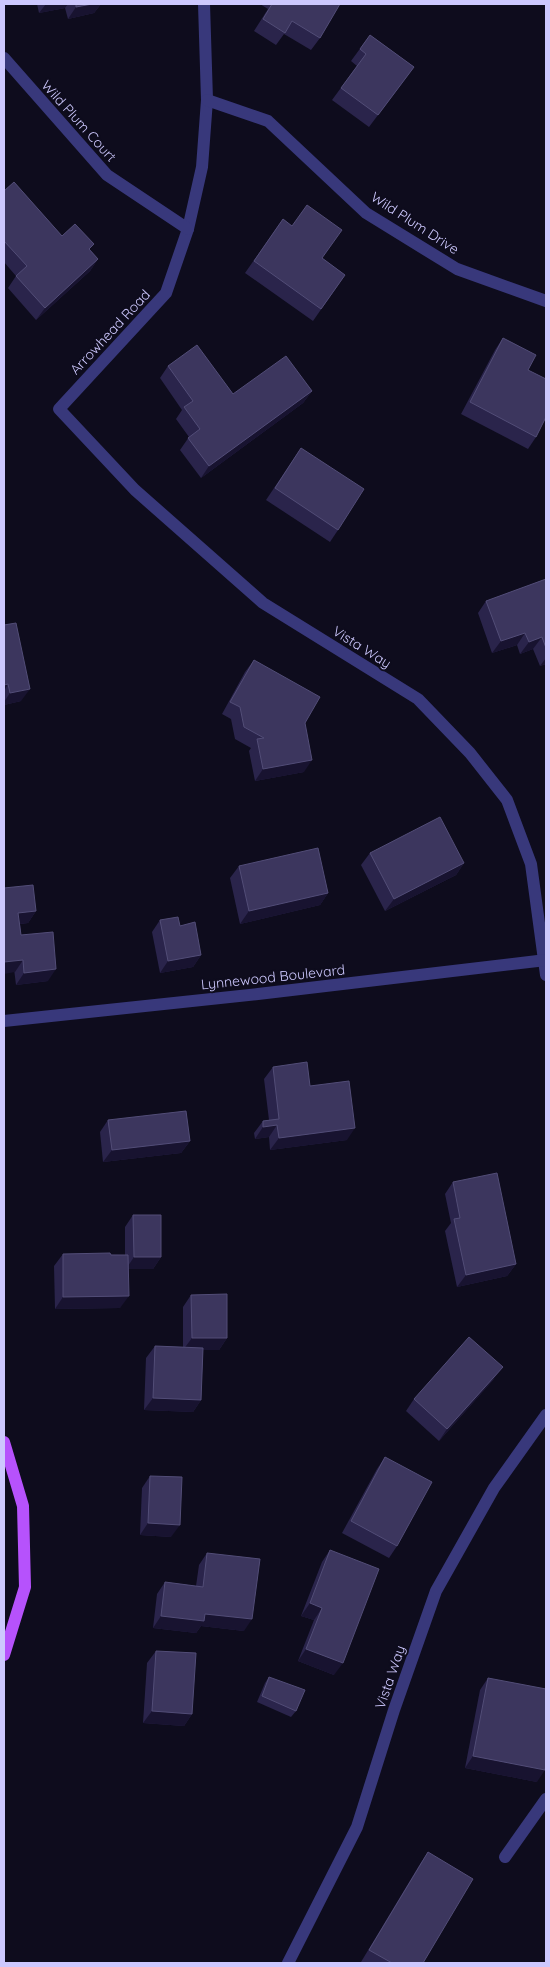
<svg xmlns="http://www.w3.org/2000/svg" width="550" height="1967" font-family="Quicksand,sans-serif">
<style>
.lines{fill:none;stroke-linecap:round;stroke-linejoin:round}
.minor{stroke:#38387b;stroke-width:12}
.major{stroke:#b652fc;stroke-width:12}
.wall{fill:#2a244b}
.shaded-wall{fill:#181330}
.building{fill:#3c365e;stroke:#524d77}
.labels{text-anchor:middle;stroke-width:4;stroke-linejoin:round;paint-order:stroke}
.street-label{font-size:14px;fill:#cdc8fe;stroke:#0e0c1d}
</style>
<rect width="100%" height="100%" fill="#0e0c1d"/>
<g class="lines">
<g class="minor">
<polyline points="204,4 207,100 202,167 188,229 166,293 59,409 135,490 263,603 418,699 470,753 507,800 531,864 546,975"/>
<polyline points="4,58 107,175 188,229"/>
<polyline points="207,100 268,121 366,213 457,269 546,301"/>
<polyline points="4,1021 258,994 546,960"/>
<polyline points="505,1857 546,1799"/>
<polyline points="288,1963 357,1827 394,1710 436,1591 494,1488 546,1415"/>
</g>
<polyline class="major" points="4,1442 23,1506 25,1587 4,1655"/>
</g>
<g class="wall">
<polygon points="37,4 101,4 94,13 68,19 65,8 39,13"/>
<polygon points="260,4 339,4 320,38 311,50 284,34 276,45 254,31 268,9"/>
<polygon points="370,35 414,67 369,127 332,100 357,66 351,61"/>
<polygon points="4,191 62,236 90,250 98,259 90,271 36,320 8,288 16,276 4,262"/>
<polygon points="283,219 322,258 345,275 313,321 245,273"/>
<polygon points="503,338 528,370 536,437 528,449 461,414 495,350"/>
<polygon points="168,366 233,394 312,391 303,403 201,478 180,450 189,437 176,419 182,410 160,378"/>
<polygon points="301,448 338,530 330,542 266,500"/>
<polygon points="546,579 546,664 540,666 533,649 520,654 517,645 492,653 478,613 486,601"/>
<polygon points="4,625 21,701 4,705"/>
<polygon points="254,660 305,723 304,772 255,781 249,751 251,748 235,739 231,719 222,714 245,672"/>
<polygon points="370,853 464,863 456,875 385,911 361,865"/>
<polygon points="239,866 328,893 320,905 240,924 230,878"/>
<polygon points="4,888 36,911 28,923 20,924 21,935 48,981 16,985"/>
<polygon points="160,920 180,926 201,955 193,967 160,973 152,932"/>
<polygon points="273,1067 310,1086 347,1140 270,1150 269,1137 255,1139 254,1133 263,1121 269,1120 264,1079"/>
<polygon points="108,1120 190,1141 181,1153 103,1162 100,1132"/>
<polygon points="453,1182 516,1264 507,1276 457,1287 445,1231 451,1223 445,1194"/>
<polygon points="133,1215 161,1257 153,1269 128,1269 120,1308 55,1309 54,1266 63,1254 125,1255 125,1227"/>
<polygon points="191,1295 227,1338 219,1350 203,1350 201,1400 193,1412 144,1410 146,1358 155,1346 183,1347 183,1307"/>
<polygon points="494,1379 439,1441 406,1411 414,1399"/>
<polygon points="385,1457 397,1546 389,1558 342,1533 377,1469"/>
<polygon points="150,1476 171,1537 140,1535 142,1488"/>
<polygon points="330,1550 334,1675 298,1661 314,1620 301,1616 322,1562"/>
<polygon points="207,1553 244,1631 201,1626 196,1633 153,1628 157,1594 165,1582 196,1586 199,1565"/>
<polygon points="156,1651 192,1714 184,1726 143,1723 147,1663"/>
<polygon points="269,1677 296,1711 291,1717 257,1702 265,1683"/>
<polygon points="488,1678 537,1782 465,1768 480,1690"/>
<polygon points="428,1852 423,1963 363,1963 361,1962 420,1864"/>
</g>
<g class="shaded-wall">
<polygon points="46,4 68,4 65,8 39,13"/>
<polygon points="92,4 101,4 94,13 68,19 76,7"/>
<polygon points="98,259 90,271 36,320 45,308"/>
<polygon points="312,391 303,403 201,478 209,466"/>
<polygon points="525,633 517,645 492,653 501,641"/>
<polygon points="542,637 533,649 520,654 529,642"/>
<polygon points="546,658 546,664 540,666"/>
<polygon points="8,684 4,691 4,685"/>
<polygon points="30,689 21,701 4,705 4,702 10,693"/>
<polygon points="312,760 304,772 255,781 263,769"/>
<polygon points="464,863 456,875 385,911 394,899"/>
<polygon points="328,893 320,905 240,924 249,911"/>
<polygon points="36,911 28,923 10,925 18,913"/>
<polygon points="201,955 193,967 160,973 168,961"/>
<polygon points="23,960 15,972 4,974 4,962"/>
<polygon points="56,969 48,981 16,985 24,973"/>
<polygon points="277,1125 269,1137 255,1139 263,1127"/>
<polygon points="355,1128 347,1140 270,1150 279,1138"/>
<polygon points="190,1141 181,1153 103,1162 112,1150"/>
<polygon points="134,1257 161,1257 153,1269 126,1269"/>
<polygon points="516,1264 507,1276 457,1287 466,1275"/>
<polygon points="129,1296 120,1308 55,1309 63,1297"/>
<polygon points="192,1338 227,1338 219,1350 183,1350"/>
<polygon points="503,1367 494,1379 439,1441 447,1429"/>
<polygon points="153,1398 201,1400 193,1412 144,1410"/>
<polygon points="148,1523 180,1525 171,1537 140,1535"/>
<polygon points="310,1603 322,1608 314,1620 301,1616"/>
<polygon points="205,1614 252,1619 244,1631 201,1626 196,1633 153,1628 161,1616"/>
<polygon points="306,1649 343,1663 334,1675 298,1661"/>
<polygon points="152,1711 192,1714 184,1726 143,1723"/>
<polygon points="473,1756 545,1770 537,1782 465,1768"/>
</g>
<g class="building">
<polygon points="76,4 92,4 76,7"/>
<polygon points="272,4 340,4 320,38 292,21 285,33 263,19"/>
<polygon points="370,35 414,67 378,115 341,88 366,54 360,49"/>
<polygon points="14,182 62,236 75,224 94,244 89,249 98,259 45,308 16,276 27,266 4,241 4,191"/>
<polygon points="307,205 342,230 322,258 345,275 321,309 254,261 283,219 292,226"/>
<polygon points="503,338 536,355 528,370 546,379 546,417 536,437 470,402"/>
<polygon points="197,345 233,394 286,356 312,391 209,466 188,438 200,429 184,407 193,401 168,366"/>
<polygon points="301,448 364,489 338,530 275,488"/>
<polygon points="546,579 546,648 542,637 529,642 525,633 501,641 486,601"/>
<polygon points="16,623 30,689 10,693 8,684 4,685 4,625"/>
<polygon points="254,660 320,697 305,723 312,760 263,769 257,739 264,738 244,727 240,707 230,702"/>
<polygon points="440,817 464,863 394,899 370,853"/>
<polygon points="318,848 328,893 249,911 239,866"/>
<polygon points="33,885 36,911 18,913 21,935 53,932 56,969 24,973 23,960 4,962 4,888"/>
<polygon points="178,917 180,926 195,922 201,955 168,961 160,920"/>
<polygon points="307,1062 310,1086 349,1081 355,1128 279,1138 277,1125 263,1127 263,1121 279,1119 273,1067"/>
<polygon points="186,1111 190,1141 112,1150 108,1120"/>
<polygon points="497,1173 516,1264 466,1275 454,1219 460,1218 453,1182"/>
<polygon points="133,1215 161,1215 161,1257 134,1257"/>
<polygon points="110,1253 111,1255 128,1255 129,1296 63,1297 63,1254"/>
<polygon points="227,1294 227,1338 192,1338 191,1295"/>
<polygon points="469,1337 503,1367 447,1429 414,1399"/>
<polygon points="155,1346 203,1348 201,1400 153,1398"/>
<polygon points="385,1457 432,1482 397,1546 351,1521"/>
<polygon points="150,1476 182,1477 180,1525 148,1523"/>
<polygon points="330,1550 379,1569 343,1663 306,1649 322,1608 310,1603"/>
<polygon points="207,1553 260,1559 252,1619 205,1614 204,1621 161,1616 165,1582 203,1587"/>
<polygon points="156,1651 196,1653 192,1714 152,1711"/>
<polygon points="269,1677 305,1690 296,1711 262,1696"/>
<polygon points="488,1678 546,1689 546,1765 545,1770 473,1756"/>
<polygon points="428,1852 473,1879 423,1963 392,1963 369,1950"/>
</g>
<g class="labels">
<g class="street-label">
<text transform="translate(79 121) rotate(48)" y="5">Wild Plum Court</text>
<text transform="translate(415 223) rotate(33)" y="5">Wild Plum Drive</text>
<text transform="translate(110 332) rotate(-47)" y="5">Arrowhead Road</text>
<text transform="translate(362 647) rotate(32)" y="5">Vista Way</text>
<text transform="translate(273 977) rotate(-6)" y="5">Lynnewood Boulevard</text>
<text transform="translate(390 1677) rotate(-71)" y="5">Vista Way</text>
</g>
</g>
<rect width="550" height="1967" fill="none" stroke="#cdc8fe" stroke-width="10"/>
</svg>
